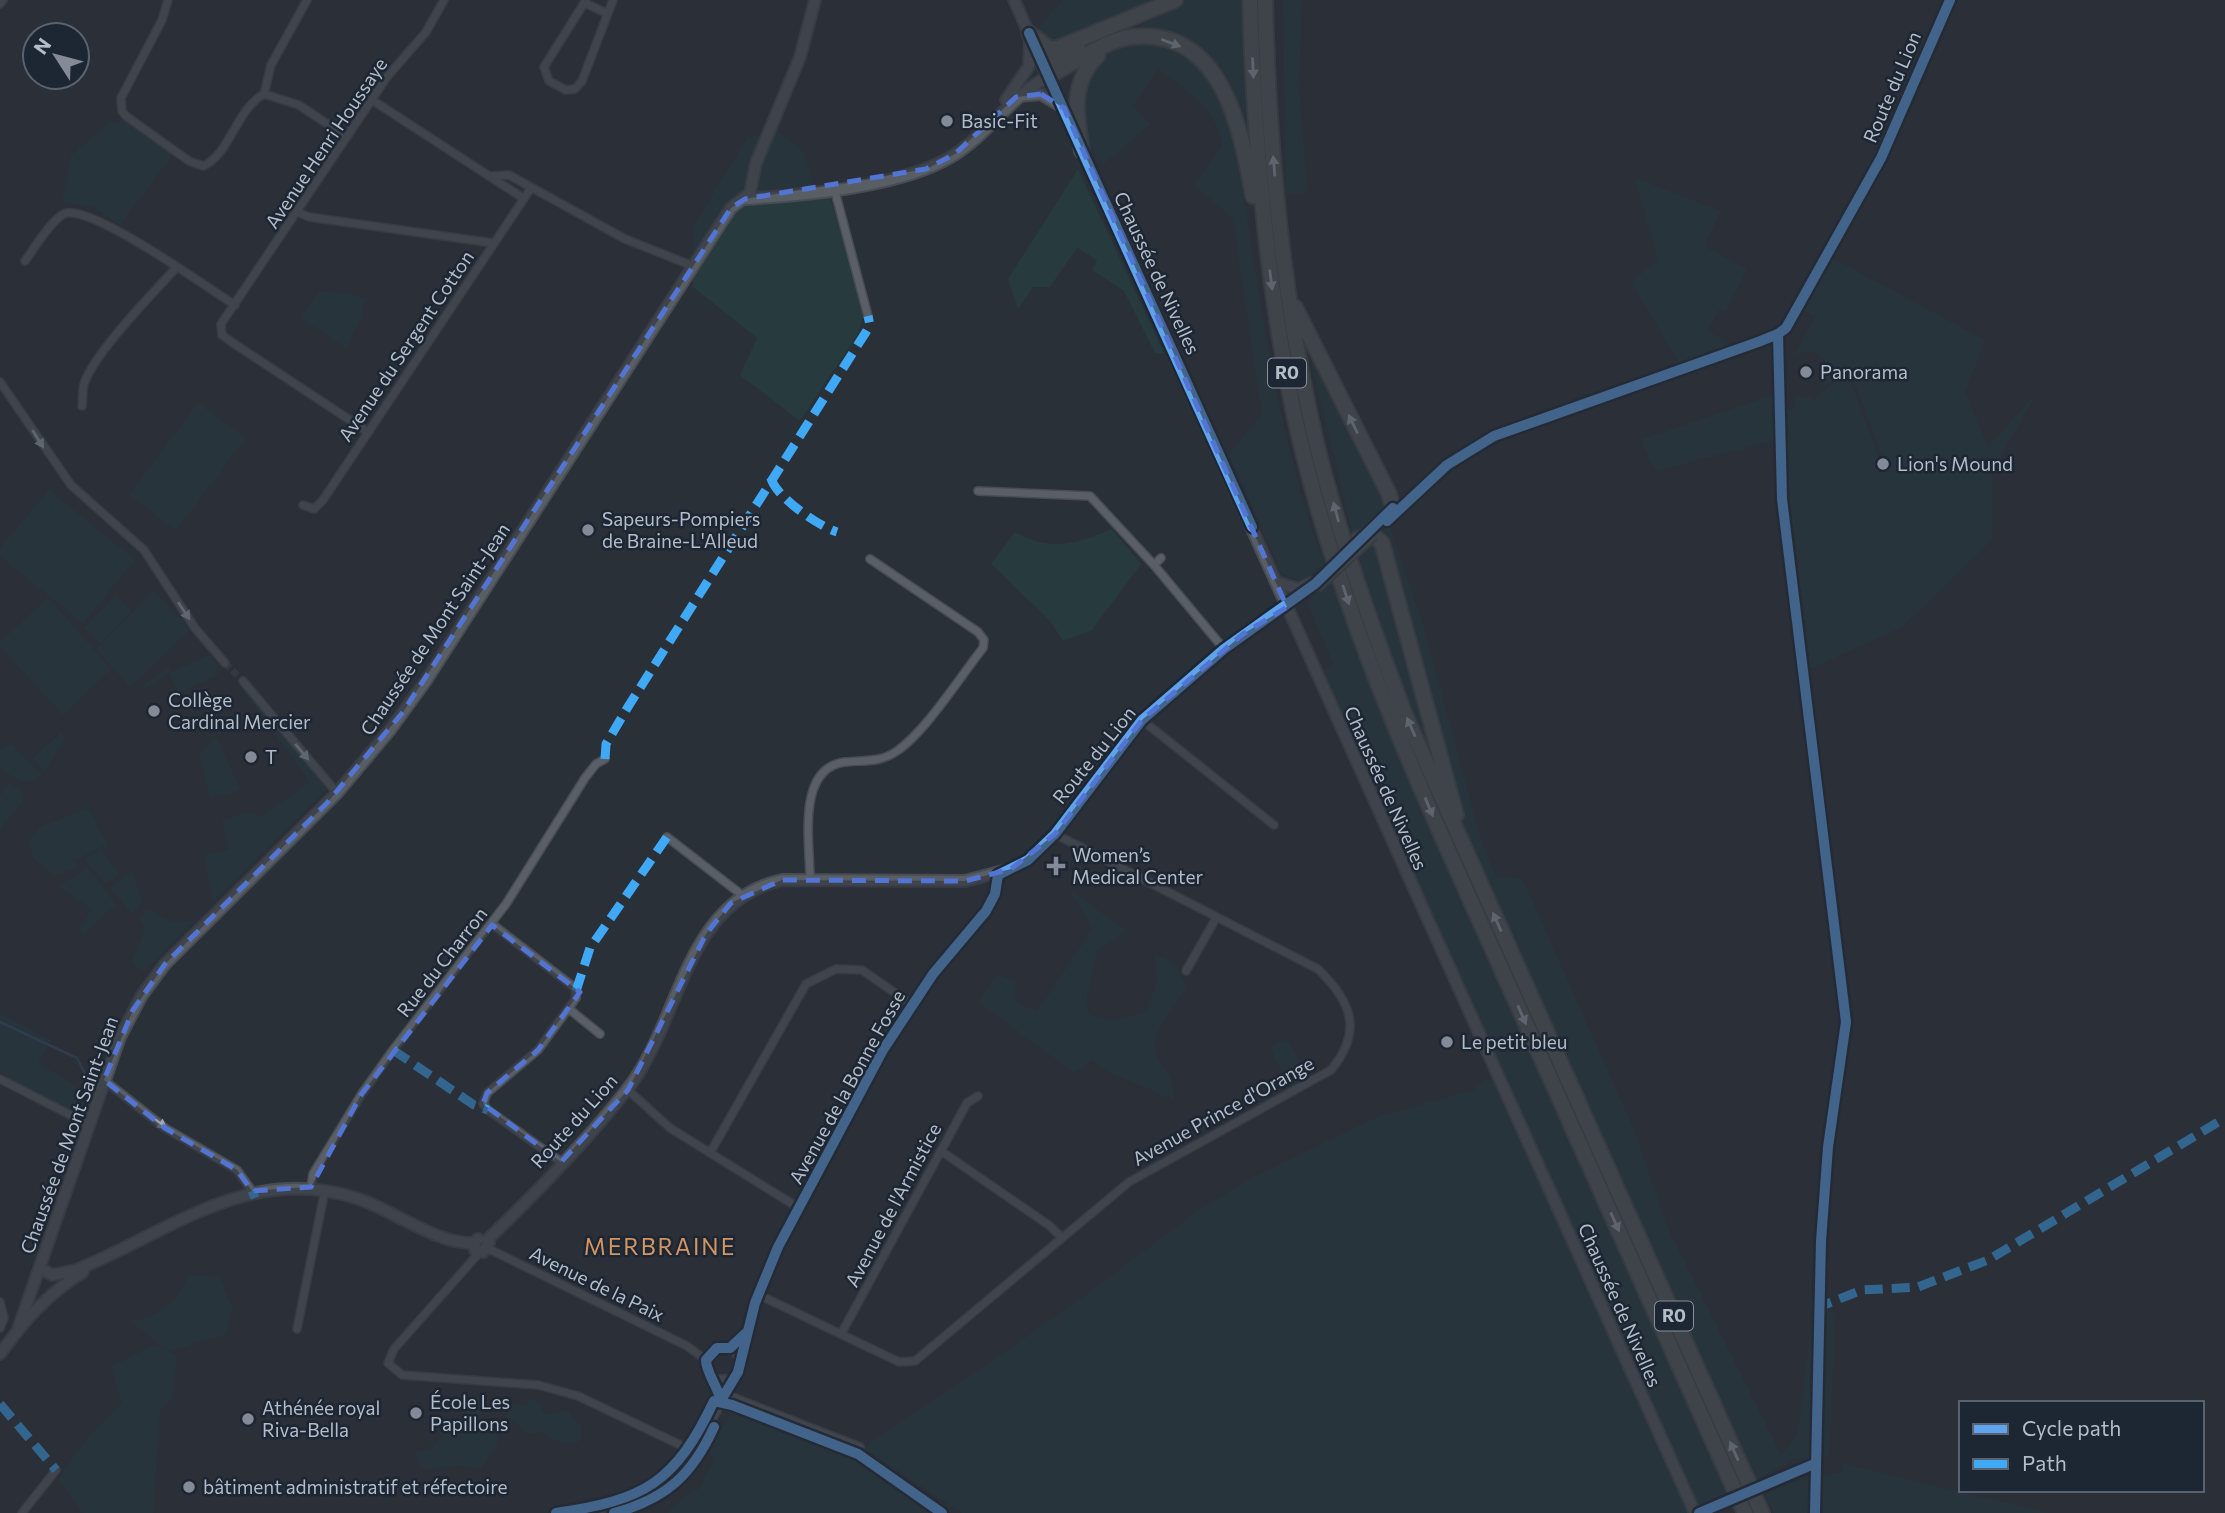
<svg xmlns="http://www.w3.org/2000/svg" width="2225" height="1513" font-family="Commissioner,sans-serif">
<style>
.green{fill:#273a3e}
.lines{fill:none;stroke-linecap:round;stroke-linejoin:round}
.stream{stroke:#384963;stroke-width:2.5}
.street-tunnel{stroke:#3f454e;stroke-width:7;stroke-dasharray:7 3.5;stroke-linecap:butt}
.street-casing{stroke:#484c53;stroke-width:10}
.secondary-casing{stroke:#484c53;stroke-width:14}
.highway-casing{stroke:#474c53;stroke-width:18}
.street{stroke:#5a5e66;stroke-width:7}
.secondary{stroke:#595d64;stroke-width:10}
.highway{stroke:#5a5d60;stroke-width:14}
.street-bridge-casing{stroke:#484c53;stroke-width:10;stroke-linecap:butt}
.secondary-bridge-casing{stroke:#484c53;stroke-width:14;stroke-linecap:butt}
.street-bridge{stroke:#5a5e66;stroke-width:7}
.secondary-bridge{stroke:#595d64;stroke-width:10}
.quiet{stroke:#3fa9f5;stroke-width:9;stroke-dasharray:18 9;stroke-linecap:butt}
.cycleway-casing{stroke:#1d2633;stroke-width:15}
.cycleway{stroke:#60a3ed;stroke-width:10}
.oneway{fill:#9ea4af}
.oneway2{fill:#a2a9b5}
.marked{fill:none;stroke:#5274d3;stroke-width:5;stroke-dasharray:14 9;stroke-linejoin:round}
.poi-dot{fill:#848b96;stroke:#1d2633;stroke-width:2.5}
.labels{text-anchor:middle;stroke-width:5;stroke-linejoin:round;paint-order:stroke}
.shield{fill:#1d2633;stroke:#878f9c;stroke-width:2}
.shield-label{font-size:18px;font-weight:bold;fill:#b4bcc9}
.street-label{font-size:19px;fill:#b4bcc9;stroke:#1d2633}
.poi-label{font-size:19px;fill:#b4bcc9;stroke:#1d2633;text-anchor:start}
.quarter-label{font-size:23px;letter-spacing:2px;fill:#d59563;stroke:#1d2633}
</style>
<rect width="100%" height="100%" fill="#2a3038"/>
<g class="green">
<polygon points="1063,0 1154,0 1063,42 1047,40 1038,29"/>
<polygon points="1180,0 1241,0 1246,131 1213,60 1166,30 1139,27"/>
<polygon points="1283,0 1302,0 1299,86 1307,192 1286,195"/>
<path d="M1140,41C1199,53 1216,81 1234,136C1259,281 1272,425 1324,564L1303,581L1281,573L1229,453L1262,415L1233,218L1194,185L1222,146C1217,107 1186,91 1159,69L1132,106L1150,124L1100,167C1074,112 1062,55 1140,41Z"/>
<polygon points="124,119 173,154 120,225 94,207 62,202 71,156 111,121 118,124"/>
<polygon points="777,130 805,153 812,186 830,197 865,308 859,332 800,421 740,375 757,338 693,287 693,227 747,138"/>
<polygon points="1078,169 1164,353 1164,354 1155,353 1124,291 1092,270 1097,260 1077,248 1050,287 1033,287 1018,309 1008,279"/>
<polygon points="1635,178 1721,211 1704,246 1747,269 1725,312 1719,309 1708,330 1731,346 1680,364 1631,282 1658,260"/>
<path d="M1832,258L1985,340L1965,392L1988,447L2037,393L1992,471V540L1902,627L1810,669C1797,582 1784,498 1785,410H1794L1796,397H1811V402L1836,381L1848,375L1878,456L1875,467L1884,473L1893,465L1882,455L1850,369L1823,387L1828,368C1822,352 1808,347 1794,356L1815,317L1802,309Z"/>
<polygon points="319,292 348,293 365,299 361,318 346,348 301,318"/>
<polygon points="1306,338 1389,505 1353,536"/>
<polygon points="1773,395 1776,395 1775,440 1655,471 1641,440"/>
<polygon points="198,403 245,438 176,530 129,495"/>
<polygon points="49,490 135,560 83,623 0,556 0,549"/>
<polygon points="1389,525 1424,629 1480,836 1496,876 1523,880 1635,1132 1668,1229 1781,1455 1798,1435 1810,1333 1826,1309 1835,1313 1829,1457 1793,1459 1698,1513 962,1513 863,1448 1066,1310 1198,1211 1254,1177 1379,1116 1476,1090 1477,1086 1499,1074 1320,672 1334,665 1307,602"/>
<path d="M1112,529L1141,564L1092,630L1063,641L1050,621L991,564L1015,532C1051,552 1076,544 1112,529Z"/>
<polygon points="154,591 190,630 130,687 96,649"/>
<polygon points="116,595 131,611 100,643 85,628"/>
<polygon points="48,598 111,669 63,715 0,646 0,642"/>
<polygon points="210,655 219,674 179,693 169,672 144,690 142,686 169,667 172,672"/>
<polygon points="243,690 249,691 327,789 212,902 205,856 229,849 222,821 245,813 261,817 310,782"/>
<polygon points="61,732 66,737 44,771 33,759"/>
<polygon points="217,737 240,790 210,798 199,755"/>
<path d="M11,744L41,775C28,789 11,777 0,767V751Z"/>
<polygon points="10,784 21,792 23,799 0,831 0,795"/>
<polygon points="88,808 107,844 75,860 78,867 54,875 34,858 29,841 40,827"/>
<polygon points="100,849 119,874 106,884 85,860"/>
<polygon points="87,868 116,904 85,933 79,930 92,909 58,886"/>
<polygon points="131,872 142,899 133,915 111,888"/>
<path d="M1069,890L1126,930L1097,951L1087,996L1088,1014L1111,1021L1146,1012L1157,983L1155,955L1174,963L1187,988C1175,1005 1150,1031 1156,1054C1162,1075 1173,1068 1174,1100L1111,1073L1092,1060L1073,1072L979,1002L998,975L1017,981L1013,1000L1037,1012L1093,928Z"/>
<path d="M149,909C165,920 174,924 194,921L144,971L132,964L145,928L140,920Z"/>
<polygon points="0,1014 51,1040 38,1063 87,1093 78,1113 22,1087 0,1071"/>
<polygon points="1286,1039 1308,1076 1291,1086 1270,1048"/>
<path d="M188,1275L219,1277L233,1309L226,1334L168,1351L177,1356L173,1397L160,1410L153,1513H83L58,1479L90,1435L122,1403L111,1367L154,1345L166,1350L131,1321C158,1319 181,1301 188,1275Z"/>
<polygon points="469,1397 478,1397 486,1403 481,1414 494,1427 499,1437 495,1450 480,1469 462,1465 426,1470 418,1464 416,1452 431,1448 445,1433 455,1433"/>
<path d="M531,1398L538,1402L545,1415L568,1410L582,1428L580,1441C567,1447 553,1442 544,1432L529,1434L506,1415L514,1403L526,1407Z"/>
<polygon points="732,1410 848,1452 942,1513 667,1513 693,1490 698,1490 715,1460 709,1453"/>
<polygon points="1843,1464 2049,1513 1774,1513 1765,1494 1794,1482 1843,1472"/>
</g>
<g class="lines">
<polyline class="stream" points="0,1022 77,1058 89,1081"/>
<polyline class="street-tunnel" points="225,663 243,681"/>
<g class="street-casing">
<g id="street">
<path d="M168,0L162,20L121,98L122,111L126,116L189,161L203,166C230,155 236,109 264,94L299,105L347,137"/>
<polyline points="586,0 544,67 549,81 566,90 575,89 582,81 613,0"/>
<polyline points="585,3 606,13"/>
<polyline points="0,4 3,0"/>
<polyline points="264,94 271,65 307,0"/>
<polyline points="372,100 523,198"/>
<polyline points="489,176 509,175 625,239 693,266"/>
<polyline points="1865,187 1950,0"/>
<polyline points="834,188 868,316"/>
<polyline points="297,212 309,217 493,243"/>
<path d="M25,261C33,250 54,215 67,213C96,208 205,286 235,305"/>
<polyline points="0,382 71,485 144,550 195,628 225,663"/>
<path d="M82,406C83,399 82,391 84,384C94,353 153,293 176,268"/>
<polyline points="368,432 233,343 222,335 221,324 387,77 426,32 444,0"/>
<polyline points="978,491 1090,496 1154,565"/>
<polyline points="303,505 314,509 323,500 531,188"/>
<polyline points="1394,514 1447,465 1494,436 1579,406"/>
<polyline points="1161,558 1154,565 1224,649"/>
<polyline points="243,681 337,793"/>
<polyline points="1142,720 1274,825"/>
<polyline points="667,837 742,895"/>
<path d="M810,879C810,843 796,768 845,762C863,760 880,763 897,751C926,731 960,677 983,648L984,640L978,632L870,559"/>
<polyline points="492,924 575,988 576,998 538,1050 487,1093 483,1104 488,1110 561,1162"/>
<polyline points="1186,971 1216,918"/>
<polyline points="569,1009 600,1034"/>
<polyline points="0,1079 88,1124"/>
<polyline points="104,1080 165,1128 237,1170 252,1191"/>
<polyline points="628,1090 670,1128 799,1208"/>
<polyline points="941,1151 1050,1226 1061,1237"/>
<polyline points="710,1153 806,984 836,969 862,970 911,1004"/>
<polyline points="311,1187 313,1174 361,1095 393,1050 506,904 585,778 596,764 605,759"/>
<polyline points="487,1248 687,1346 706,1360"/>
<polyline points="479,1253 394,1349 388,1363 402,1375 538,1385 578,1396 695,1452"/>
<path d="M757,1294L899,1362L915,1361L1129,1182L1331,1070C1363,1031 1352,1002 1318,969L1055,834"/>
<polyline points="0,1302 4,1318 0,1328"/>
<polyline points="297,1329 325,1190"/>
<polyline points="841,1334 967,1103 978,1096"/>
<polyline points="715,1379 721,1400"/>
<path d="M732,1379H715C701,1368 705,1351 723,1347L735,1352L740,1361"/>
<polyline points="725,1394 860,1447"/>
<polyline points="1787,1475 1814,1464"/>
<polyline points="22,1513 56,1470"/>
<polyline points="590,1513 644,1496 673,1478 695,1452 738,1372 755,1303 778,1247 883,1050 933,974 986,911 995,894 998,875"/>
<polyline points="1815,1513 1819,1307"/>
</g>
</g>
<g class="secondary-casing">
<g id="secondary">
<polyline points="1014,0 1695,1513"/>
<polyline points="1019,96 1041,94 1064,108"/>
<polyline points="1006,100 1029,66 1030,39"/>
<path d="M745,199C805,195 903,187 954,155C990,132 1011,96 1049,76"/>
<polyline points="1366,533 1393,508"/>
<polyline points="1276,582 1299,589 1311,583"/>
<path d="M474,1243L475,1250L483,1252L489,1243L487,1240C535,1194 585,1143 626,1091C682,1022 682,903 782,880L965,881L1011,869L1028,860L1055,834L1142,720L1224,649L1315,584"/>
<path d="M40,1268L52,1275L76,1270C171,1231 248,1164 356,1198C391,1209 438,1245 474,1243L478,1239"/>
<polyline points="19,1326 120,1037 142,995 165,964 337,793 390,730 425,682 721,223 731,208 750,193 756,163 800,57 815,0"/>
<path d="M0,1354C24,1321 47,1294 83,1272"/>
</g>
</g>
<g class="highway-casing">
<g id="highway">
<path d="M1250,0C1254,137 1265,274 1293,409C1335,605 1419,786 1501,968C1582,1150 1664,1331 1745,1513"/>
<path d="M1265,0C1268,136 1280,273 1308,406C1330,512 1367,614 1405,715L1762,1513"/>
<polyline points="1029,33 1050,49 1058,48 1175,0"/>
<polyline points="1045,67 1078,48"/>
<path d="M1049,76C1070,65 1108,39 1131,37C1222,26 1241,129 1253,196"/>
<path d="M1082,151C1076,114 1070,83 1098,55"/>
<polyline points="1295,307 1389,494 1393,508"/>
<polyline points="1358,539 1373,535 1382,543 1456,815"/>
</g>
</g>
<use href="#street" class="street"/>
<use href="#secondary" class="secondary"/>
<use href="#highway" class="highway"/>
<g class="street-bridge-casing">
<polyline id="street-bridge" points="1709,1509 1787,1475"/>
</g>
<g class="secondary-bridge-casing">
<polyline id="secondary-bridge" points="1316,587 1373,535"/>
</g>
<use href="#street-bridge" class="street-bridge"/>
<use href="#secondary-bridge" class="secondary-bridge"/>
<g class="quiet">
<path d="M771,478C775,496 818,526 837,532"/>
<polyline points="605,759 606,744 626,710 866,332 870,325 868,316"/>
<polyline points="576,991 590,948 667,837"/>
<polyline points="393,1050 474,1105 488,1110"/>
<polyline points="252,1191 255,1198"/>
<polyline points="1819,1302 1819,1307 1862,1290 1918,1287 1988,1260 2225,1118"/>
<polyline points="0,1404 56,1470"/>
</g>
<g class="cycleway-casing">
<g id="cycleway">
<polyline points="1029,33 1252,527"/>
<polyline points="1778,334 1782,499 1846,1022 1828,1147 1821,1241 1815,1513"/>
<polyline points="1387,521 1447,465 1494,436 1758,342 1778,334 1786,328 1881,158 1950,0"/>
<path d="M721,1400C717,1386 706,1372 706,1360L717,1348H730L746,1333"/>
<polyline points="720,1402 738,1372 755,1303 778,1247 883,1050 933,974 986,911 995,894 998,875 1028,860 1055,834 1142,720 1224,649 1315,584 1393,508"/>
<path d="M556,1513C645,1500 675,1483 714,1401L732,1405L858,1454L942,1513"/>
<path d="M614,1513C666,1499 692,1475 714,1427"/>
<polyline points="1699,1513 1814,1464"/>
</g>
</g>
<use href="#cycleway" class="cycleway"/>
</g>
<defs><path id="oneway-solid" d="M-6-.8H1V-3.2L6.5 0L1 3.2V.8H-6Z" transform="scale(1.75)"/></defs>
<g class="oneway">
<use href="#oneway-solid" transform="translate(1171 43) rotate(21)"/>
<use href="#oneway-solid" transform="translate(1253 68) rotate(87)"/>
<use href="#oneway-solid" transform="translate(1274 166) rotate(-95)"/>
<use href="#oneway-solid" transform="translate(1271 280) rotate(83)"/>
<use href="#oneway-solid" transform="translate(1353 424) rotate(-116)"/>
<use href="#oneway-solid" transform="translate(1336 512) rotate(-105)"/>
<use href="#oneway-solid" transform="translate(1346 595) rotate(72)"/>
<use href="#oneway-solid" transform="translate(1411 727) rotate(-114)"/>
<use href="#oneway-solid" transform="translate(1429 807) rotate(67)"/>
<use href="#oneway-solid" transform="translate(1497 922) rotate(-114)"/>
<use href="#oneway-solid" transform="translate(1522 1015) rotate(66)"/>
<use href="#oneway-solid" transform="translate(1615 1222) rotate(66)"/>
<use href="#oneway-solid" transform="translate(1734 1451) rotate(-114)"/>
</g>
<g class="oneway2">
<use href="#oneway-solid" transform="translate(38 439) rotate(58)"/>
<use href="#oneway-solid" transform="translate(184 611) rotate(56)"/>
<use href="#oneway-solid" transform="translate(302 752) rotate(50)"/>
<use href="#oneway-solid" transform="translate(158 1122) rotate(37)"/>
</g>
<path d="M0 0H2225V1513H0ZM1041,94L1064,108L1287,607L1243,634L1142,720L1055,834L1011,869L965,881L782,880L731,903L706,934L628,1090L561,1162L483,1104L487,1093L538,1050L580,992L492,925L361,1095L311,1187L252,1191L237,1170L165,1128L104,1080L133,1010L165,964L327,803L403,712L731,208L745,199L926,169L955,154L1016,97Z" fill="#2a3038" fill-opacity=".55" fill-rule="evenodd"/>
<path class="marked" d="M1041,94L1064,108L1287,607L1243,634L1142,720L1055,834L1011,869L965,881L782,880L731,903L706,934L628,1090L561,1162L483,1104L487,1093L538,1050L580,992L492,925L361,1095L311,1187L252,1191L237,1170L165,1128L104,1080L133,1010L165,964L327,803L403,712L731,208L745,199L926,169L955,154L1016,97Z"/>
<g class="poi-dot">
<circle cx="947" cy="121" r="7"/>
<circle cx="1806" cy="372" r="7"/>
<circle cx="1883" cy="464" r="7"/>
<circle cx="588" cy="530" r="7"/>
<circle cx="154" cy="711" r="7"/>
<circle cx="251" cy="757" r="7"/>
<path d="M1052.5 855.5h7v7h7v7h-7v7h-7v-7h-7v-7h7z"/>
<circle cx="1447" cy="1042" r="7"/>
<circle cx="416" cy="1413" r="7"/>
<circle cx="248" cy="1419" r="7"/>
<circle cx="189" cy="1487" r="7"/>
</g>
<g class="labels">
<g class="shield">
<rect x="1268" y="358.5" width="38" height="29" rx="5"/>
<rect x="1655" y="1301.5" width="38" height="29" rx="5"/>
</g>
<g class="shield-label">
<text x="1287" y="379">R0</text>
<text x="1674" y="1322">R0</text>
</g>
<g class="street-label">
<text transform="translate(1892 87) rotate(-67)" y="7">Route du Lion</text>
<text transform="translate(326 143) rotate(-56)" y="7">Avenue Henri Houssaye</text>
<text transform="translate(1157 273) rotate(65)" y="7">Chaussée de Nivelles</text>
<text transform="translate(406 346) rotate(-56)" y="7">Avenue du Sergent Cotton</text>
<text transform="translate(435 629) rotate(-56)" y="7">Chaussée de Mont Saint-Jean</text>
<text transform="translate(1094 755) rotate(-51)" y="7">Route du Lion</text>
<text transform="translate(1386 788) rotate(66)" y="7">Chaussée de Nivelles</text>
<text transform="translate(442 962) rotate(-52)" y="7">Rue du Charron</text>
<text transform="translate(847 1087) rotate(-61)" y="7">Avenue de la Bonne Fosse</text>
<text transform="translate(1223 1111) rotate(-29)" y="7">Avenue Prince d'Orange</text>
<text transform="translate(574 1121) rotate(-48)" y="7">Route du Lion</text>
<text transform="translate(69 1135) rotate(-70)" y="7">Chaussée de Mont Saint-Jean</text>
<text transform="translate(893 1205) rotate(-62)" y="7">Avenue de l'Armistice</text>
<text transform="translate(597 1284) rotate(26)" y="7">Avenue de la Paix</text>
<text transform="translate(1620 1305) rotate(66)" y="7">Chaussée de Nivelles</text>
</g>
<g class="poi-label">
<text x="961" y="128">Basic-Fit</text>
<text x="1820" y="379">Panorama</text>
<text x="1897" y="471">Lion's Mound</text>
<text x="602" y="526">Sapeurs-Pompiers<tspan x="602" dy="22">de Braine-L'Alleud</tspan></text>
<text x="168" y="707">Collège<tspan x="168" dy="22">Cardinal Mercier</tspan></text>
<text x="265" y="764">T</text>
<text x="1072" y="862">Women’s<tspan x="1072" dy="22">Medical Center</tspan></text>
<text x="1461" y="1049">Le petit bleu</text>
<text x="430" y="1409">École Les<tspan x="430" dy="22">Papillons</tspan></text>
<text x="262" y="1415">Athénée royal<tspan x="262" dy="22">Riva-Bella</tspan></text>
<text x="203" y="1494">bâtiment administratif et réfectoire</text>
</g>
<g class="quarter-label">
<text x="660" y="1255">MERBRAINE</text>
</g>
</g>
<rect x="1959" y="1401" width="245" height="91" fill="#1d2633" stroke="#59626f" stroke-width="2"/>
<rect x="1973" y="1424" width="35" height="10" fill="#60a3ed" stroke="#59626f" stroke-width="2"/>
<text x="2022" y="1436" font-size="21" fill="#b4bcc9">Cycle path</text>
<rect x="1973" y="1459" width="35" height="10" fill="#3fa9f5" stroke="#59626f" stroke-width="2"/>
<text x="2022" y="1471" font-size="21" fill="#b4bcc9">Path</text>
<g transform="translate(56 56) rotate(306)"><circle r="33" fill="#1d2633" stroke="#59626f" stroke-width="2"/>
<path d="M0-5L12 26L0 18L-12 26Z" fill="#848b96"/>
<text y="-10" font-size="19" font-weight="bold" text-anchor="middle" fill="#b4bcc9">N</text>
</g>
</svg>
